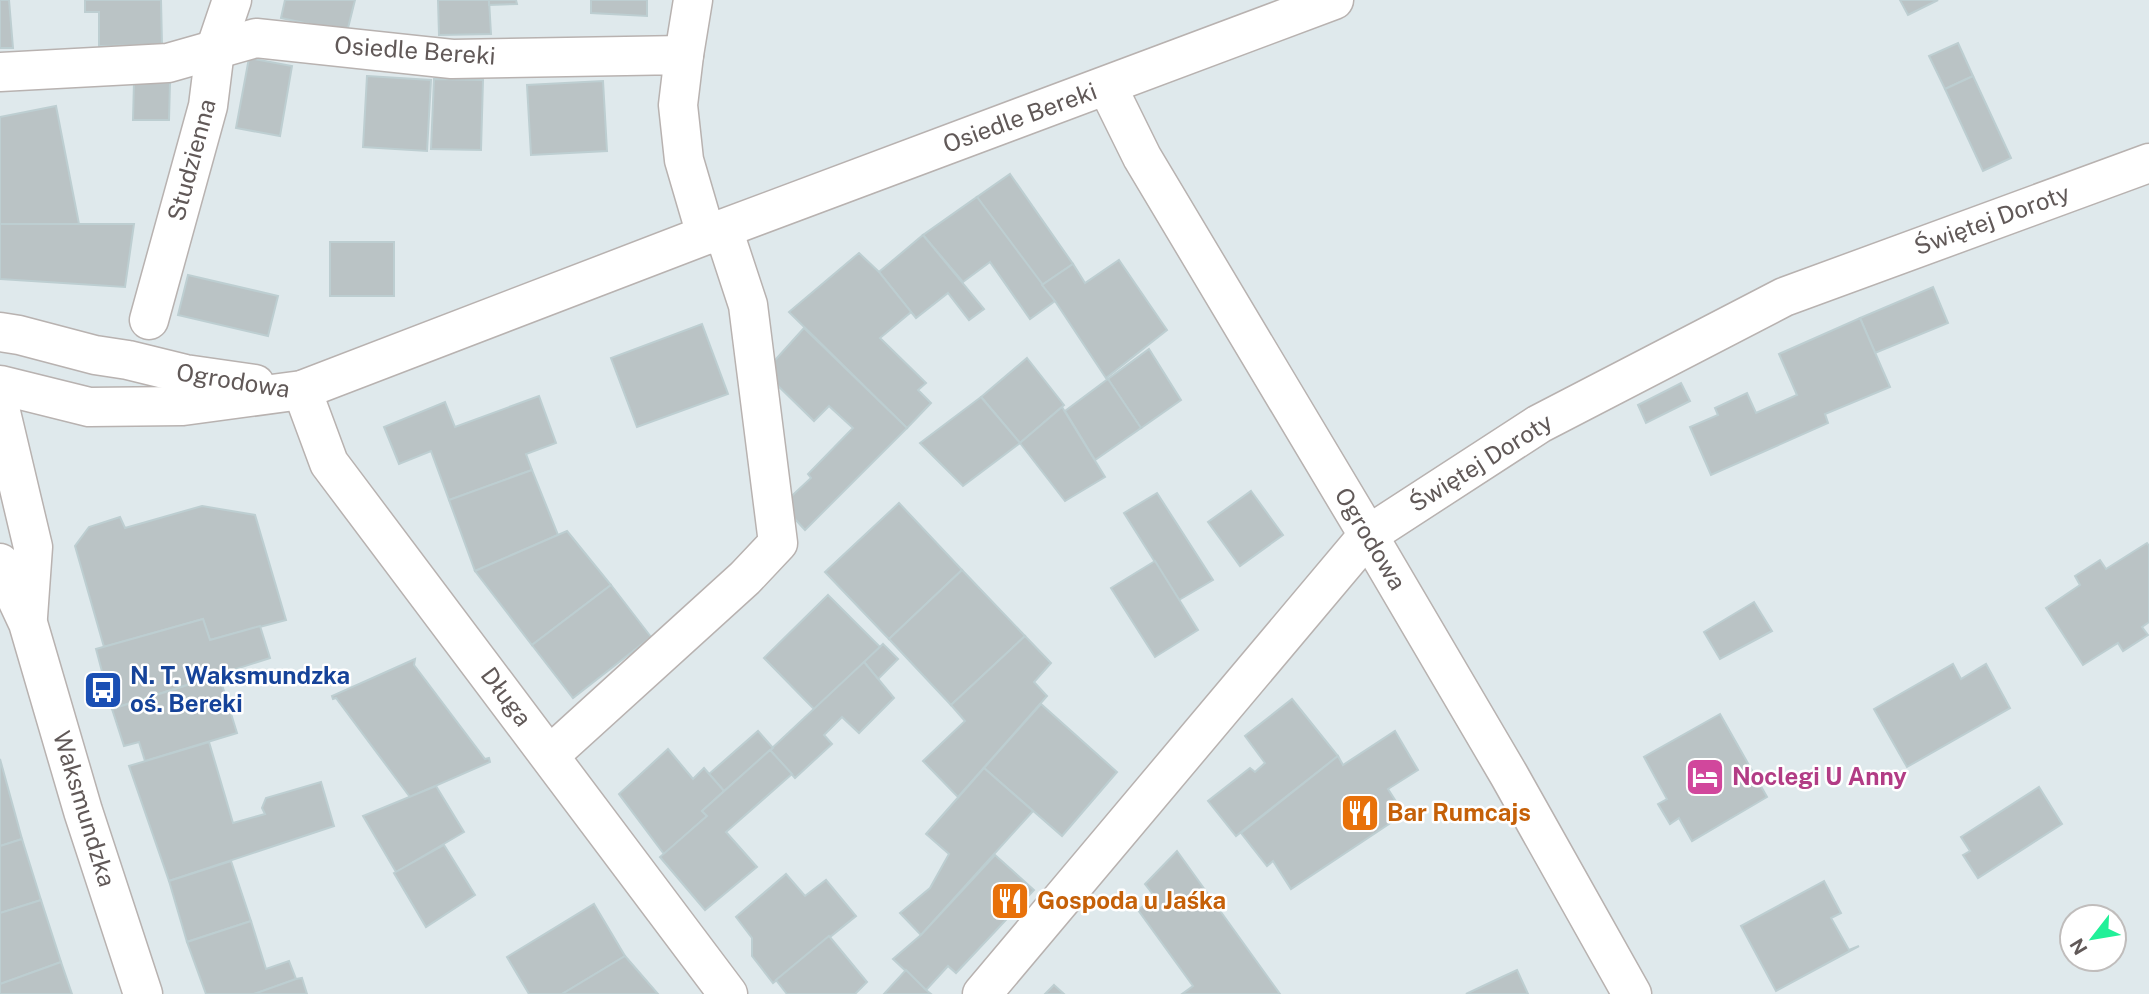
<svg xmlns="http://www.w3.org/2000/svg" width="2149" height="994" font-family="'Public Sans',sans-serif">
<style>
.building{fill:#bac3c5;stroke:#bdced1;stroke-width:2}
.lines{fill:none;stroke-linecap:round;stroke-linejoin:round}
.minor-casing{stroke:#b8b2b0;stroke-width:41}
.minor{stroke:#fff;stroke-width:38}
.labels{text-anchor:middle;stroke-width:5;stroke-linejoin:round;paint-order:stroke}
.street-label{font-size:24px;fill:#615958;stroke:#fff}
.transit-label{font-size:24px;font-weight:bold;fill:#164399;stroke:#fff;text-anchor:start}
.hotel-label{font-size:24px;font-weight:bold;fill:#b23c85;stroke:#fff;text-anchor:start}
.food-label{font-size:24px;font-weight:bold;fill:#c56008;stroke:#fff;text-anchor:start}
</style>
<rect width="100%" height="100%" fill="#dfe9ec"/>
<g class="building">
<polygon points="0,0 9,0 13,48 0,48"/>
<polygon points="85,0 161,0 162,45 99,46 99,12 85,12"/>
<polygon points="285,0 355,0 347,32 281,18"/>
<polygon points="438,0 489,0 491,34 439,35"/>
<polygon points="489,0 516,0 517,4 489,5"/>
<polygon points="591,0 647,0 647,16 591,13"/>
<polygon points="1900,0 1938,0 1908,15"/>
<polygon points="1958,43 1973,76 1945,89 1929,56"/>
<polygon points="249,58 292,66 280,136 236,128"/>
<polygon points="367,76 431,80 427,151 363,147"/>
<polygon points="1973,76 2011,158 1983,171 1945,89"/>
<polygon points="434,79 483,80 481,150 431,149"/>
<polygon points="603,81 607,151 531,155 527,85"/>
<polygon points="134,82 170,83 169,120 133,120"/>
<polygon points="56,106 79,224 0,224 0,117"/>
<polygon points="1010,174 1073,264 1042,285 977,197"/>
<polygon points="977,197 1055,301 1030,319 990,262 963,282 923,235"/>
<polygon points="0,224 134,224 125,287 0,279"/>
<polygon points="923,235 984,309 969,320 948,293 916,318 879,272"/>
<rect x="330" y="242" width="64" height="54"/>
<polygon points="859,253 879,272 911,312 880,338 926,383 918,390 931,403 907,428 789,312"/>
<polygon points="1119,260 1167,330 1106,378 1055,301 1042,285 1073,264 1085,283"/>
<polygon points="188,275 278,296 268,336 178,315"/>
<polygon points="1933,287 1948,323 1875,353 1860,318"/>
<polygon points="1860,318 1890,387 1825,414 1828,423 1711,475 1690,427 1718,415 1715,408 1747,393 1756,413 1797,395 1779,354"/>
<polygon points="702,324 728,394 637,427 611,358"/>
<polygon points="804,328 907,428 805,530 782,505 811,478 808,474 853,428 829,406 814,421 768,376 767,369"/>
<polygon points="1149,349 1181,400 1141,428 1108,379"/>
<polygon points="1027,358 1064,405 1020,443 981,397"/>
<polygon points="1108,379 1141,428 1095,460 1065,411"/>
<polygon points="1681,383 1690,401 1646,423 1638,405"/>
<polygon points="539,396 556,443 526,454 532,470 449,500 431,451 399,464 384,427 445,402 455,427"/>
<polygon points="981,397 1020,443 963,486 920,443"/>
<polygon points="1062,407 1105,477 1065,501 1020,443"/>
<polygon points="532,470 558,535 475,571 449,500"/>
<polygon points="1251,491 1283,535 1240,566 1208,522"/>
<polygon points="1157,493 1213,580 1179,600 1124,513"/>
<polygon points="899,503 962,570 889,639 825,572"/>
<polygon points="202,506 255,515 286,620 210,640 203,619 104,647 75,546 89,527 120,517 125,528"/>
<polygon points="567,531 611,585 532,645 475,571"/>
<polygon points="2147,543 2149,546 2149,622 2142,627 2148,635 2123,651 2118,643 2083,665 2046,608 2080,585 2075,576 2100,560 2106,569"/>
<polygon points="1155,561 1198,630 1155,657 1111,588"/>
<polygon points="962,570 1025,636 951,705 889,639"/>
<polygon points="611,585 651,637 573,698 532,645"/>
<polygon points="828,595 880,647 815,710 764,658"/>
<polygon points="1754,602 1772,631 1720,659 1704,632"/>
<polygon points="203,619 210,640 260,626 270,658 112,709 96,649"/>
<polygon points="1025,636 1051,663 1034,682 1047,696 958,797 923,761 965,721 951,705"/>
<polygon points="883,644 898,659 878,679 864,662"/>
<polygon points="415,659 414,665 485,759 489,758 490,762 410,797 336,698 333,699 332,696"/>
<polygon points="864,662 894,698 859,733 842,717 824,735 832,744 795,778 770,750"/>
<polygon points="1953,664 1961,679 1986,664 2010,708 1907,767 1874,709"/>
<polygon points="219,675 237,733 145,761 139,742 124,746 112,709"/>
<polygon points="1292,699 1338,756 1236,836 1208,801 1250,768 1255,772 1265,763 1245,736"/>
<polygon points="1041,704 1117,772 1062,836 984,768"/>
<polygon points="1720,714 1767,797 1692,841 1679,818 1670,824 1658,804 1667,799 1644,757"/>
<polygon points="758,731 773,748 724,791 709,774"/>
<polygon points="1395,731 1418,770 1388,789 1404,814 1291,889 1273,861 1267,866 1241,833 1338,756 1343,765"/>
<polygon points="209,742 233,823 265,814 262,808 266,798 321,782 334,826 169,881 129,766"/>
<polygon points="668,749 693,779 704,768 724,791 702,811 707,816 664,854 619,794"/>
<polygon points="770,750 792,774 726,832 757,867 705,910 660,857 707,816 702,811"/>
<polygon points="0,759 22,839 0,846"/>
<polygon points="984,768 1033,811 921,935 900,913 930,888 949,854 926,834"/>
<polygon points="436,786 464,832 396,872 363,816"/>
<polygon points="2039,787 2062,824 1978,878 1963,855 1970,851 1961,837"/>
<polygon points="22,839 41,900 0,913 0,846"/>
<polygon points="444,845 475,895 426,927 394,873"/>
<polygon points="1177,851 1280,994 1182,994 1193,986 1138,910 1155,897 1145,884"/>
<polygon points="995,855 1034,890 956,973 948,966 926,990 893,959 921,935"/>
<polygon points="231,861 251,921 187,942 169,881"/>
<polygon points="786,874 805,896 826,880 856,916 773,983 752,956 752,938 736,917"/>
<polygon points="1824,881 1841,913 1831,918 1849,950 1859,946 1776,991 1741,926"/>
<polygon points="41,900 61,962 0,984 0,913"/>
<polygon points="594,904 625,956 562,994 529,994 507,957"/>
<polygon points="251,921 266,969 289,961 296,979 254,994 206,994 187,942"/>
<polygon points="829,936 867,982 855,994 787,994 776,980"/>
<polygon points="625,956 658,994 562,994"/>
<polygon points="61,962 72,994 0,994 0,984"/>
<polygon points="906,970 926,990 931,994 884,994"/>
<polygon points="1517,970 1528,994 1466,994 1502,977"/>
<polygon points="302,978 307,994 254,994 296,979"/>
<polygon points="1054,985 1064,994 1045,994"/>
</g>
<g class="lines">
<g class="minor-casing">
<g id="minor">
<polyline points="684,55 693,0"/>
<polyline points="0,72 168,63 256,38 452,59 684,55 678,105 684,160 706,235"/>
<polyline points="1107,86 1142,157 1368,535 1509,775 1632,994"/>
<polyline points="149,320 208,106 215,50 232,0"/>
<polyline points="0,332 19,335 95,355 128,360 185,374 255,384"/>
<polyline points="0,385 89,407 183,406 302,390 706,235 1334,0"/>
<polyline points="302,390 329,463 728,994"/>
<polyline points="0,408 33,547 28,617"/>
<polyline points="0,563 28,623 83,811 143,994"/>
<polyline points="550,755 745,578 778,543 748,305 723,229"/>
<polyline points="982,994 1368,535 1539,424 1784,297 2149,163"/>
</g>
</g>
<use href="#minor" class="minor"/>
</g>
<defs>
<g id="bus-square" transform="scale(2.0125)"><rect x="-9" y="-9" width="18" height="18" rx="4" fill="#1a4fb4" stroke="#fff"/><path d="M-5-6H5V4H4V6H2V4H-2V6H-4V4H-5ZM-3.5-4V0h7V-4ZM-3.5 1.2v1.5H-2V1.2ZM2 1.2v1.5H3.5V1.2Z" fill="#fff"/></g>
<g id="hotel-square" transform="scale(2.0125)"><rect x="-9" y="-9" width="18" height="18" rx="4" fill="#d1479c" stroke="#fff"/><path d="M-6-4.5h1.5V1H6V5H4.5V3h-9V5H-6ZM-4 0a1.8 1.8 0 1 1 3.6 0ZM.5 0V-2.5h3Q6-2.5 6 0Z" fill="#fff"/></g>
<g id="restaurant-square" transform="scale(2.0125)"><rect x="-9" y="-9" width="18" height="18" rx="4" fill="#e8710a" stroke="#fff"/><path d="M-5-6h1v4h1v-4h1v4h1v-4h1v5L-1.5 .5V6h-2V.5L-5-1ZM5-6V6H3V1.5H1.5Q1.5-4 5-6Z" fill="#fff"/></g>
</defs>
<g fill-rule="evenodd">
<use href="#bus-square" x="103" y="690"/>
<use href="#hotel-square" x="1705" y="777"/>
<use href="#restaurant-square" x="1360" y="813"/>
<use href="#restaurant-square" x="1010" y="901"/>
</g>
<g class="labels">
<g class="street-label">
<text transform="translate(415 51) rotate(4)" y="8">Osiedle Bereki</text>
<text transform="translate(1020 118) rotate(-20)" y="8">Osiedle Bereki</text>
<text transform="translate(192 160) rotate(-75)" y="8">Studzienna</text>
<text transform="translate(1992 220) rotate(-20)" y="8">Świętej Doroty</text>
<text transform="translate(233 381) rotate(9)" y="8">Ogrodowa</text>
<text transform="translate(1481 463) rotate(-32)" y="8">Świętej Doroty</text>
<text transform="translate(1370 539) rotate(59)" y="8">Ogrodowa</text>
<text transform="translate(506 697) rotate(53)" y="8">Długa</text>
<text transform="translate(84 809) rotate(73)" y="8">Waksmundzka</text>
</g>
<g class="transit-label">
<text x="130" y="684">N. T. Waksmundzka<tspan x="130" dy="28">oś. Bereki</tspan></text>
</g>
<g class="hotel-label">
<text x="1732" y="785">Noclegi U Anny</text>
</g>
<g class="food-label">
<text x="1387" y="821">Bar Rumcajs</text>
<text x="1037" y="909">Gospoda u Jaśka</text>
</g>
</g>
<g transform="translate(2093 938) rotate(239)"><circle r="33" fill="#ffffff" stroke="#c0bdbc" stroke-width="2"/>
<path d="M0-5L12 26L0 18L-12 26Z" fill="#21f098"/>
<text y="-10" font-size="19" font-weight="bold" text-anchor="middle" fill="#615958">N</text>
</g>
</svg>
